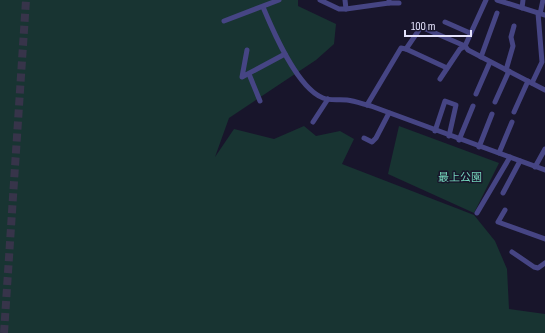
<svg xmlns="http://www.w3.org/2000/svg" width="545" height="333" font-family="'Sofia Sans Condensed','Noto Sans JP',sans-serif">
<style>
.green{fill:#183432}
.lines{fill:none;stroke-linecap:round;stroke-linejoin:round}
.highway-tunnel{stroke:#37344a;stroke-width:8;stroke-dasharray:8 4;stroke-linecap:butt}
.minor{stroke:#464584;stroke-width:5}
.labels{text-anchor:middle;stroke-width:3;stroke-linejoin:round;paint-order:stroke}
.park-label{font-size:11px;fill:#74d5bb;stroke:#18152b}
</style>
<rect width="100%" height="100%" fill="#18152b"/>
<g class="green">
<polygon points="0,0 298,0 298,6 336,24 334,44 316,60 229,118 215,157 234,129 274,139 304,126 316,136 340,131 354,139 342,164 474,215 495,241 507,269 509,309 545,314 545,333 0,333"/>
<polygon points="399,126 499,163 474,213 388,174"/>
</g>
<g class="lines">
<polyline class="highway-tunnel" points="4,333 26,0"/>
<g class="minor">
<polyline points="320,0 339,9 346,9 389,3 389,0"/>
<polyline points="345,0 346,9"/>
<polyline points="497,0 545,15"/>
<polyline points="389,3 399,3"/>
<path d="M263,7C273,31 297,88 323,98C330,101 339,99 347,100C355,101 363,104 371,106L545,170"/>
<polyline points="522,8 523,0"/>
<polyline points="540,14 543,0"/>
<polyline points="224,21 279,0"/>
<polyline points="445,22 470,33"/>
<polyline points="406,49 447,68"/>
<polyline points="247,50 242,77 285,54"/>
<polyline points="481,57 497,13"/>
<polyline points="506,70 513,46 511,37 514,26"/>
<polyline points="249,74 260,101"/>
<polyline points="440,79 460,49 465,46 486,0"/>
<polyline points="532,83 542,62 538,13"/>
<polyline points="476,94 490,62"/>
<polyline points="495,102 509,71"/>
<polyline points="367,105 401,48 406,49 421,27 465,46 468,50 545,90"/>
<polyline points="514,112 528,81"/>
<polyline points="313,122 328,99"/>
<polyline points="435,131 445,101 456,105 449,136"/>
<polyline points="364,138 372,142 376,138 389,113"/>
<polyline points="459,140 473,106"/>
<polyline points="479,147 492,114"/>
<polyline points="499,153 512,122"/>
<polyline points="535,167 545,149"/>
<polyline points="503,193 520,161"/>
<polyline points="505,210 498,222 545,239"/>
<polyline points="477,213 510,157"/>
<polyline points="512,252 534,267 538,268 545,263"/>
</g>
</g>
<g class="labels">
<g class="park-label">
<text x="460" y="181">最上公園</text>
</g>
</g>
<path d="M405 30v6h66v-6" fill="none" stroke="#e4e2fc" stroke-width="2"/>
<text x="411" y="30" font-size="12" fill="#e4e2fc" stroke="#18152b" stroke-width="3" paint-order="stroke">100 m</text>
</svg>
